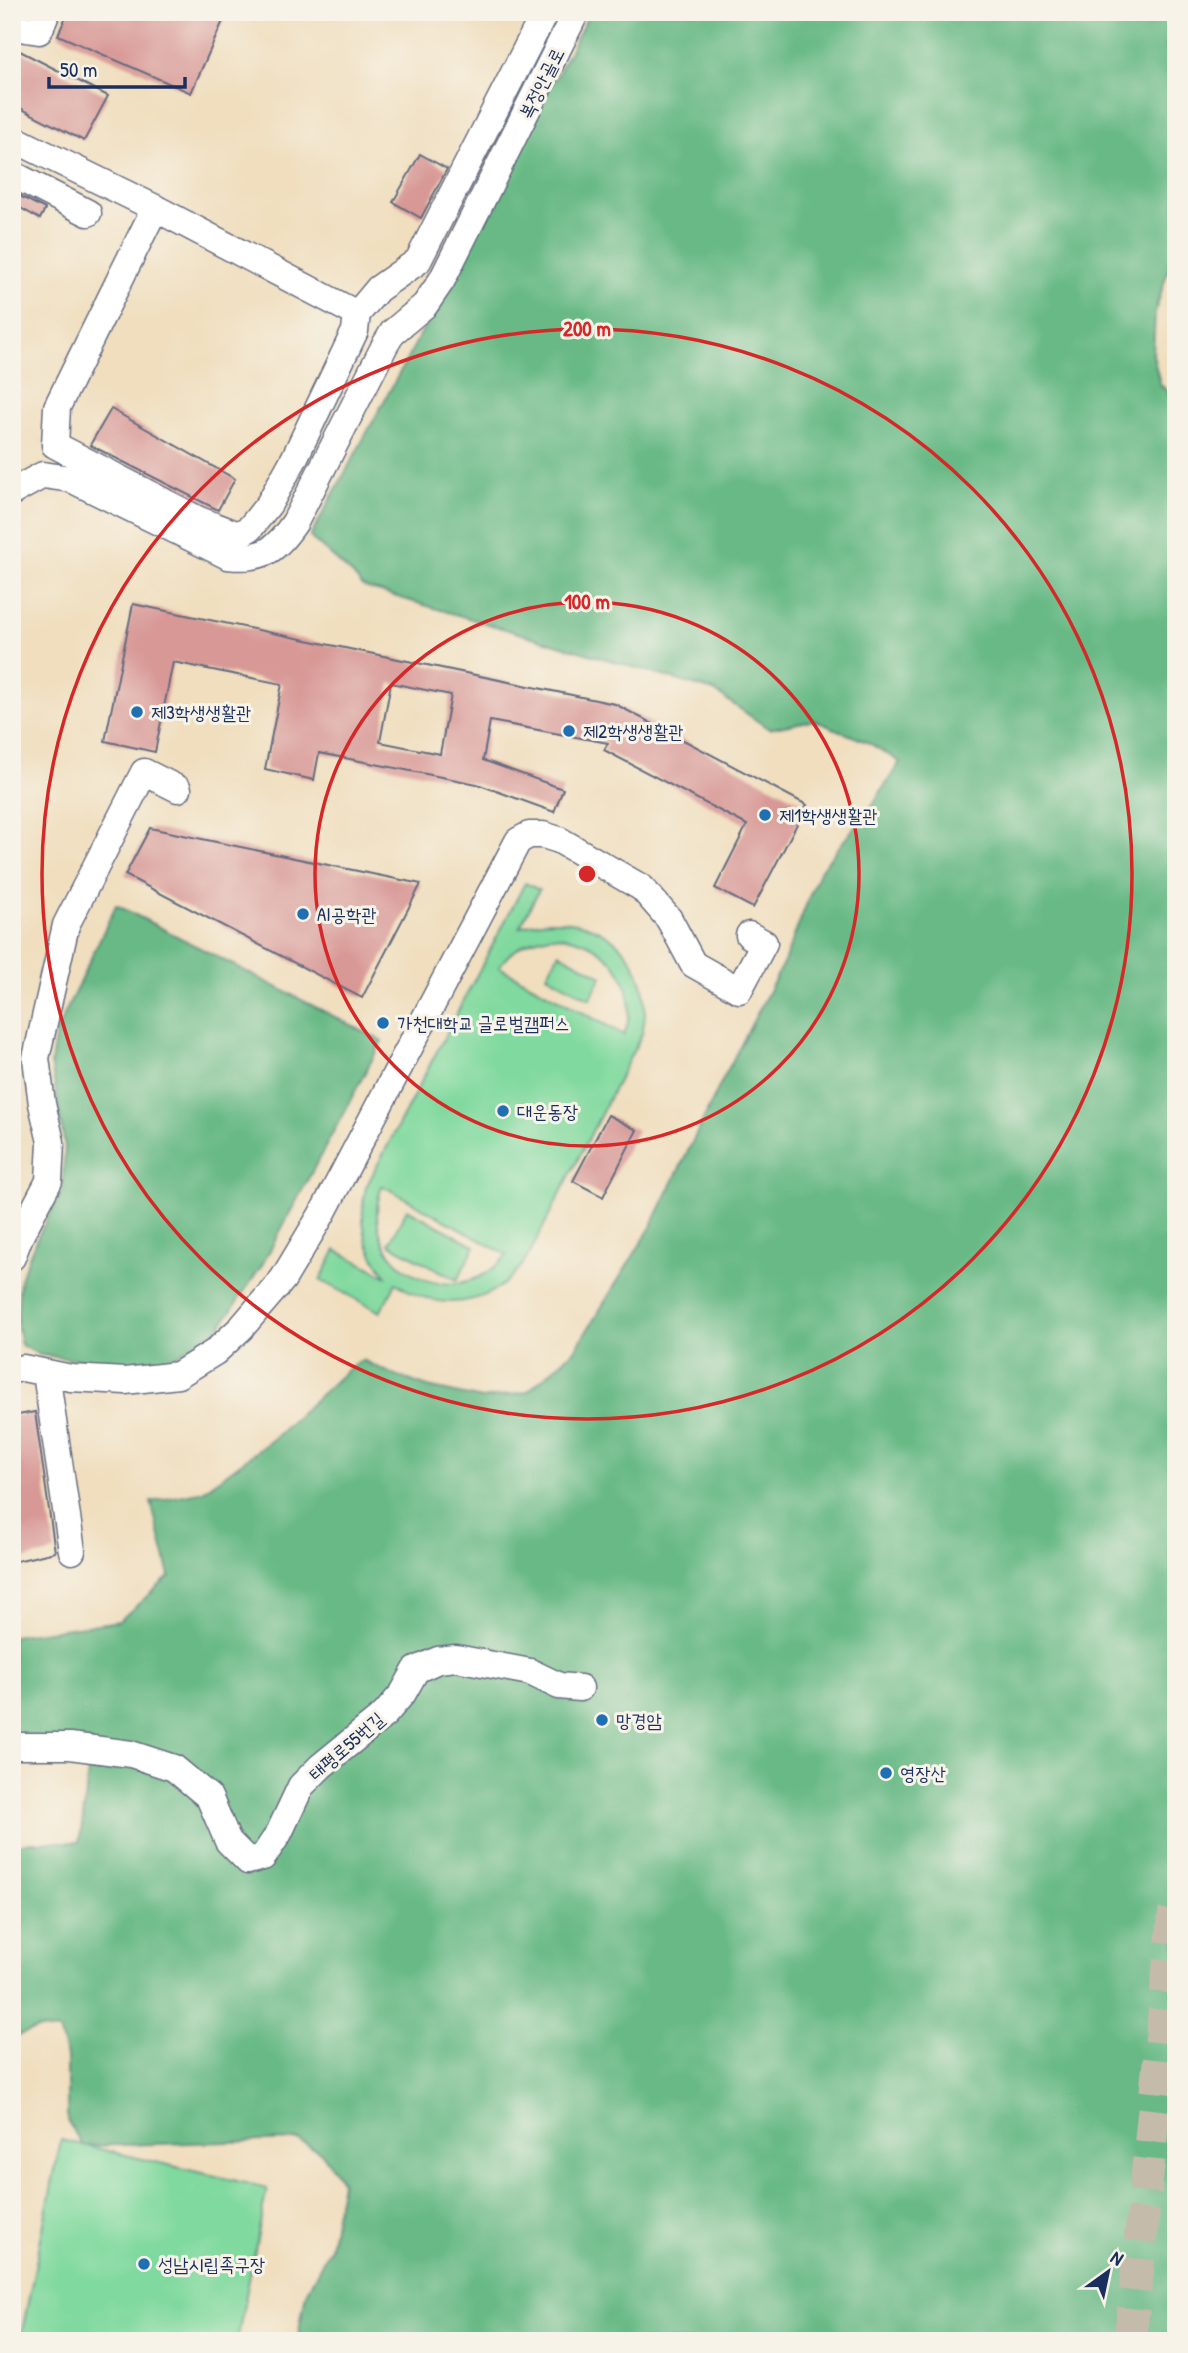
<svg xmlns="http://www.w3.org/2000/svg" width="1188" height="2353" font-family="'Patrick Hand','Poor Story',sans-serif">
<style>
.green{fill:#80d99e;stroke:#4e847e;stroke-width:2;fill-rule:evenodd}
.forest{fill:#68b985;stroke:#427472;stroke-width:2}
.building{fill:#d89996;fill-rule:evenodd}
.lines{fill:none;stroke-linecap:round;stroke-linejoin:round}
.major-tunnel{stroke:#c5bbab;stroke-width:33;stroke-dasharray:33 17;stroke-linecap:butt}
.minor-casing{stroke:#666c80;stroke-width:29}
.minor{stroke:#fff;stroke-width:26}
.ring{fill:none;stroke:#d62828;stroke-width:3.5}
.poi-dot{fill:#1f6fb2;stroke:#f7f3e8;stroke-width:2.5}
.labels{text-anchor:middle;stroke-width:6;stroke-linejoin:round;paint-order:stroke}
.street-label{font-size:19px;fill:#1b2f5e;stroke:#f7f3e8}
.poi-label{font-size:19px;fill:#1b2f5e;stroke:#f7f3e8;text-anchor:start}
.centre{fill:#d62828;stroke:#f7f3e8;stroke-width:3.5}
.ring-label{font-size:21px;text-anchor:middle;font-weight:bold;fill:#d62828;stroke:#f7f3e8;stroke-width:6;stroke-linejoin:round;paint-order:stroke}
</style>
<rect width="100%" height="100%" fill="#f7f3e8"/>
<filter id="ink" filterUnits="userSpaceOnUse"><feTurbulence type="fractalNoise" baseFrequency=".0143" numOctaves="2"/><feDisplacementMap in="SourceGraphic" scale="14" xChannelSelector="R" yChannelSelector="G"/><feConvolveMatrix kernelMatrix="1 2 1 2 8 2 1 2 1" color-interpolation-filters="sRGB"/></filter>
<filter id="wash" filterUnits="userSpaceOnUse"><feTurbulence type="fractalNoise" baseFrequency=".00686" numOctaves="4" result="noise"/><feDisplacementMap in="SourceGraphic" scale="28" xChannelSelector="R" yChannelSelector="G"/><feGaussianBlur stdDeviation="1.57" result="paint"/><feColorMatrix in="noise" values="0 0 0 0 0 0 0 0 0 0 0 0 0 0 0 0 0 1.4 0 .05"/><feComposite in="paint" operator="in"/></filter>
<g filter="url(#wash)">
<rect width="100%" height="100%" fill="#f0debe"/>
<g class="green">
<path d="M525,883L539,890L520,927C595,903 660,955 642,1034L530,1253C500,1304 445,1317 396,1283L380,1312L320,1280L336,1250L388,1277C365,1251 358,1221 366,1187ZM550,936C604,935 645,982 624,1035L499,967C510,949 529,940 550,936ZM382,1186H383L507,1255C453,1320 354,1265 382,1186Z"/>
<polygon points="559,953 602,976 590,999 547,975"/>
<polygon points="407,1209 475,1246 457,1280 389,1244"/>
<polygon points="61,2140 267,2188 237,2341 20,2341"/>
</g>
<g class="forest">
<path d="M590,12H1176V37L1166,44L1176,78V244L1155,312L1153,355L1160,384L1176,400V2341H297L306,2293L330,2247L342,2182L322,2153L298,2140L83,2146L67,2120V2057L59,2031L38,2029L12,2037V1846L31,1842H79C86,1809 86,1775 92,1742L12,1744V1636L119,1621L170,1576L151,1502L203,1491L273,1439L348,1369L362,1360L394,1375L428,1387L482,1399L527,1392L575,1350L651,1227L721,1083L784,962L819,872L873,804L900,762L869,743L814,720L769,729L714,691L363,587L353,575L310,537L449,282Z"/>
<polygon points="116,905 382,1041 261,1267 219,1328 171,1359 121,1364 40,1355 21,1345 17,1324 20,1279 36,1240 62,1191 65,1147 51,1063 56,1032"/>
</g>
<g id="blocks">
<g class="building">
<polygon points="68,12 227,12 191,93 58,35"/>
<polygon points="12,47 108,96 84,141 12,104"/>
<polygon points="420,154 447,169 421,218 393,202"/>
<polygon points="12,192 45,209 40,219 12,203"/>
<polygon points="111,409 235,479 218,510 90,445"/>
<path d="M133,604L615,704L807,805L753,908L715,888L747,825L604,750L608,743L490,721L483,760L563,789L554,812L477,784L319,753L314,780L265,769L282,684L173,662L155,752L105,741ZM391,683L451,695L440,754L380,742Z"/>
<polygon points="150,828 221,843 421,884 362,998 125,875"/>
<polygon points="608,1115 637,1130 603,1197 573,1181"/>
<polygon points="35,1412 55,1552 12,1562 12,1416"/>
</g>
</g>
</g>
<g filter="url(#ink)">
<use href="#blocks" fill-opacity="0" stroke="#666c80" stroke-width="2"/>
<g class="lines">
<polyline class="major-tunnel" points="1130,2341 1176,1899"/>
<g class="minor-casing">
<g id="minor">
<polyline points="12,27 39,31 47,12"/>
<polyline points="12,138 155,208 357,314"/>
<polyline points="12,174 88,213"/>
<polyline points="155,208 57,407 55,445 199,520 238,535 250,528 269,504 294,459 355,331 357,314 378,289 418,261 545,12"/>
<path d="M12,492L43,475L71,479L228,556C264,560 276,550 295,522L385,345L393,332L425,305L442,280L576,12"/>
<polyline points="12,1257 20,1236 49,1181 51,1142 42,1104 36,1058 66,925 144,772 178,789"/>
<polyline points="12,1370 23,1368 71,1378 125,1381 178,1375 215,1352 241,1328 283,1279 322,1214 518,841 529,835 543,835 559,840 642,888 669,919 693,964 739,990 764,943 749,935"/>
<polyline points="46,1373 72,1551"/>
<polyline points="12,1746 70,1746 131,1754 174,1768 209,1797 228,1841 248,1861 263,1857 279,1833 301,1786 321,1766 385,1714 403,1693 416,1670 438,1660 456,1658 530,1672 559,1686 580,1688"/>
</g>
</g>
<use href="#minor" class="minor"/>
</g>
</g>
<g class="ring">
<circle cx="587" cy="874" r="272"/>
<circle cx="587" cy="874" r="545"/>
</g>
<g class="poi-dot">
<circle cx="137" cy="712" r="7"/>
<circle cx="569" cy="731" r="7"/>
<circle cx="765" cy="815" r="7"/>
<circle cx="303" cy="914" r="7"/>
<circle cx="383" cy="1023" r="7"/>
<circle cx="503" cy="1111" r="7"/>
<circle cx="602" cy="1720" r="7"/>
<circle cx="886" cy="1773" r="7"/>
<circle cx="144" cy="2264" r="7"/>
</g>
<g class="labels">
<g class="street-label">
<text transform="translate(541 83) rotate(-63)" y="7">복정안골로</text>
<text transform="translate(346 1746) rotate(-41)" y="7">태평로55번길</text>
</g>
<g class="poi-label">
<text x="151" y="719">제3학생생활관</text>
<text x="583" y="738">제2학생생활관</text>
<text x="779" y="822">제1학생생활관</text>
<text x="317" y="921">AI공학관</text>
<text x="397" y="1030">가천대학교 글로벌캠퍼스</text>
<text x="517" y="1118">대운동장</text>
<text x="616" y="1727">망경암</text>
<text x="900" y="1780">영장산</text>
<text x="158" y="2271">성남시립족구장</text>
</g>
</g>
<circle cx="587" cy="874" r="10" class="centre"/>
<g class="ring-label">
<text x="587" y="336">200 m</text>
<text x="587" y="609">100 m</text>
</g>
<rect width="1188" height="2353" fill="none" stroke="#f7f3e8" stroke-width="42"/>
<g transform="translate(1108 2272) rotate(33)" stroke="#f7f3e8" stroke-width="5" paint-order="stroke">
<path d="M0-5L12 26L0 18L-12 26Z" fill="#1b2f5e"/>
<text y="-10" font-size="19" font-weight="bold" text-anchor="middle" fill="#1b2f5e">N</text>
</g>
<path d="M49 77v10h136v-10" fill="none" stroke="#1b2f5e" stroke-width="3.5"/>
<text x="60" y="77" font-size="21" fill="#1b2f5e" stroke="#f7f3e8" stroke-width="5" paint-order="stroke">50 m</text>
</svg>
